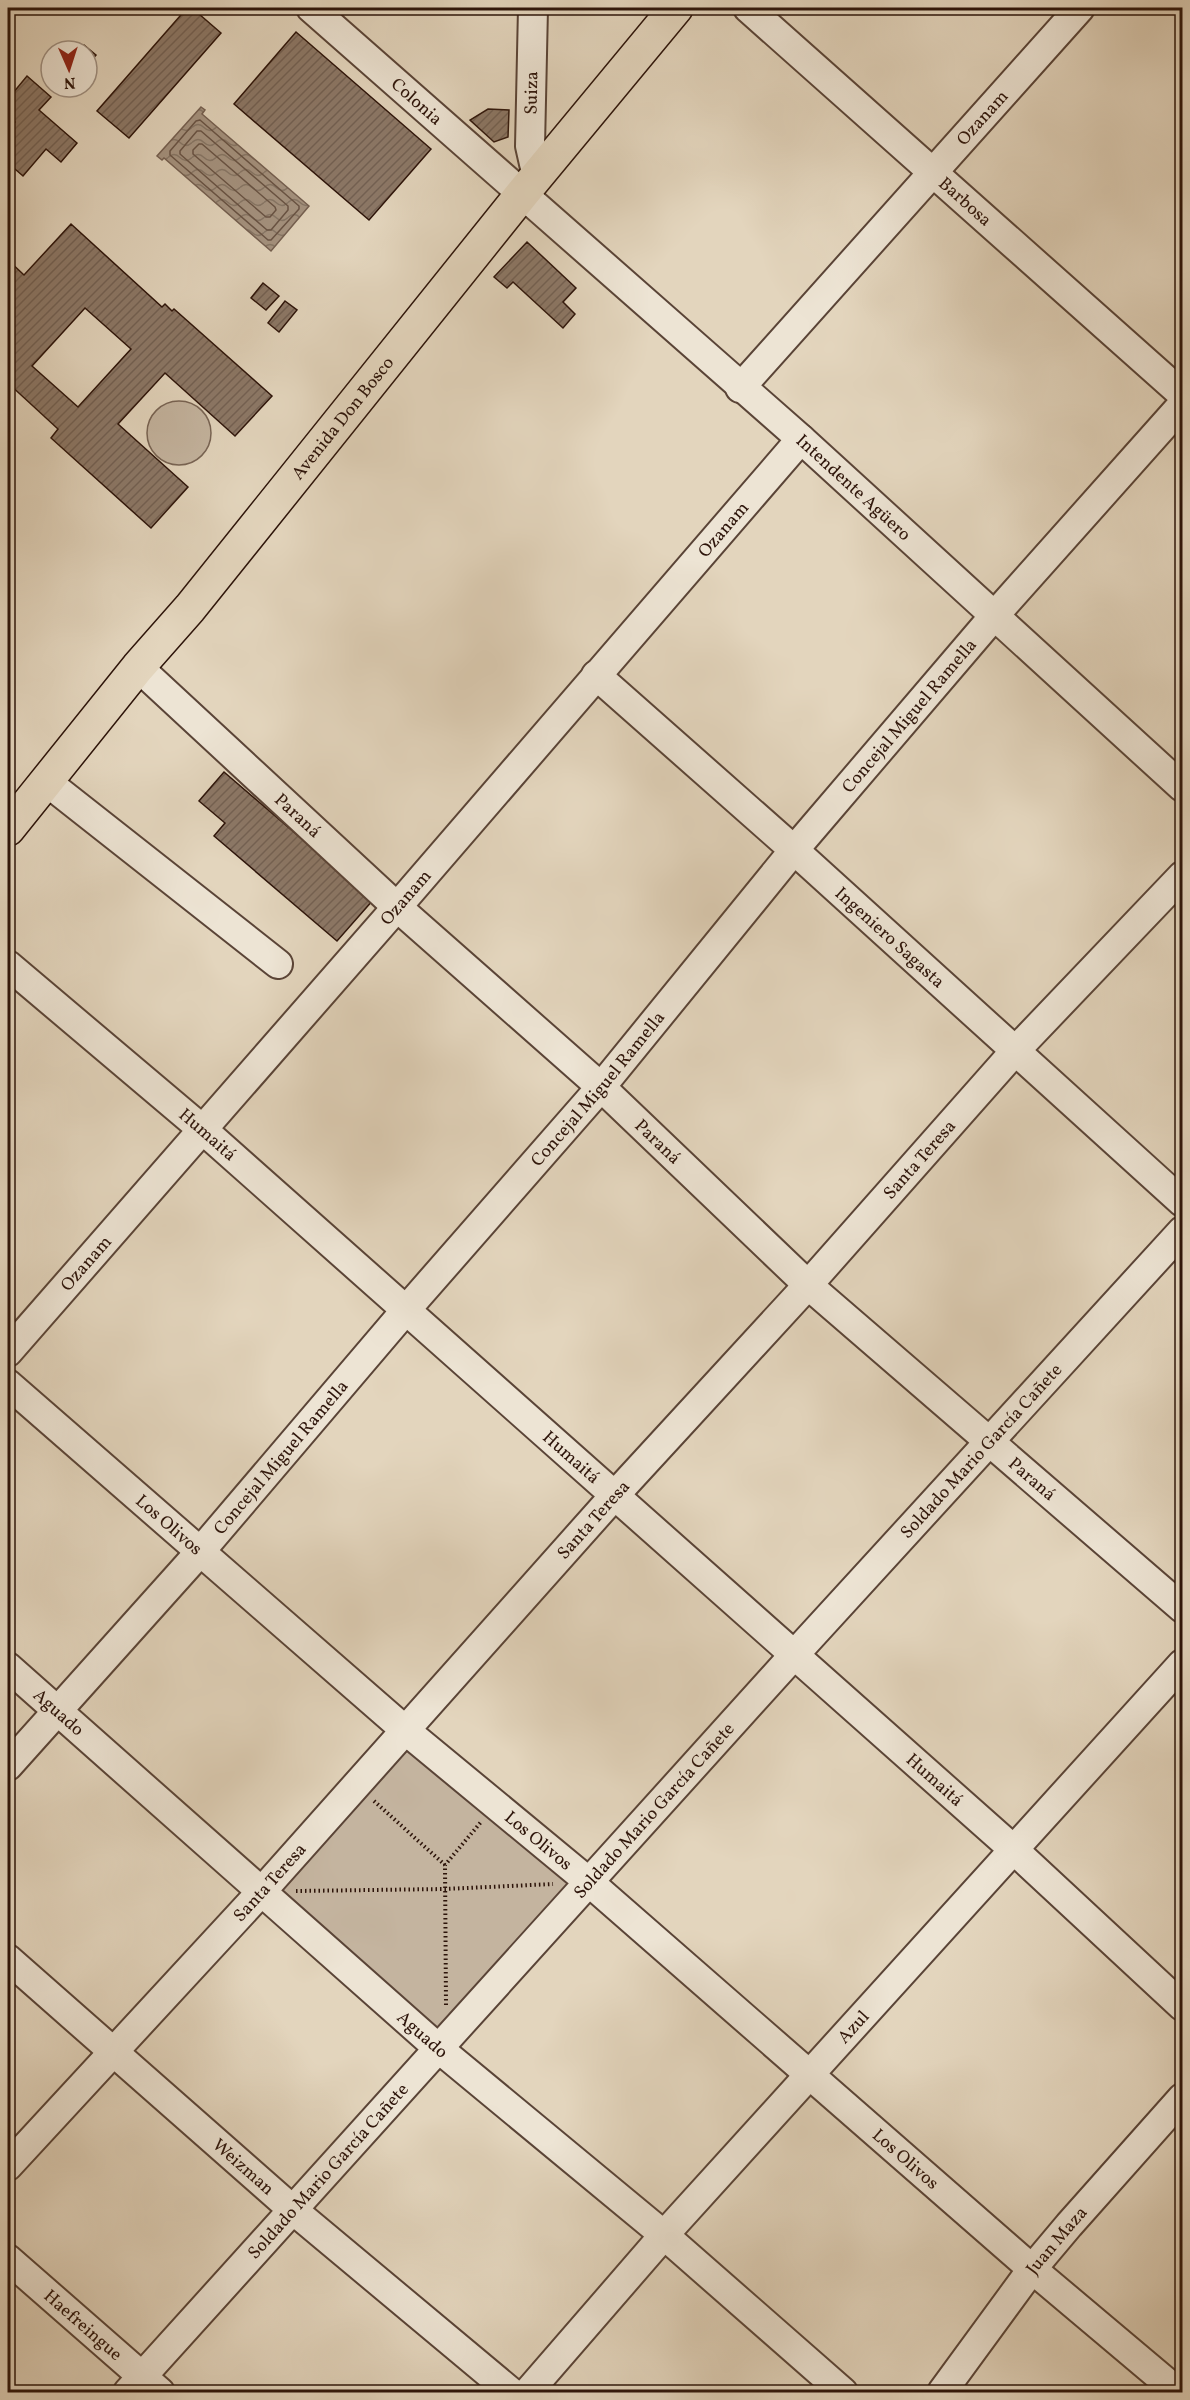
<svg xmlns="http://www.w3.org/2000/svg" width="1190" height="2400" font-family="Vollkorn,serif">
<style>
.green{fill:#c4b49f;stroke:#786454;stroke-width:1.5}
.water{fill:url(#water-waves);stroke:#756051;stroke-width:1.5}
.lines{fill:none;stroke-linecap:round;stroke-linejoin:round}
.shore{stroke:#695445;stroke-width:1.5}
.building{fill:url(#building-hatch);stroke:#2d140a;stroke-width:1.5;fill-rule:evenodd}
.minor-casing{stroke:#5a4437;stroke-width:32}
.major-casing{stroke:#2d140a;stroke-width:36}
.path{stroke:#2d140a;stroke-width:4;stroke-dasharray:1.5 3;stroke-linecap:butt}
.minor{stroke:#ede4d4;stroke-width:28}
.major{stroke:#e3d5bd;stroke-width:33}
.labels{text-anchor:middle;stroke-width:6;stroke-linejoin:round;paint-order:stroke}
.street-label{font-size:18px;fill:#2d140a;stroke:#ede4d4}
</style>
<defs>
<pattern id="water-waves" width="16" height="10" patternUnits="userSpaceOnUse" patternTransform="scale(1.5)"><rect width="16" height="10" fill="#a59380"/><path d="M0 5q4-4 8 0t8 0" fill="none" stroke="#877767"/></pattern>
<pattern id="building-hatch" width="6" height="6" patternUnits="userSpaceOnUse" patternTransform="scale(1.5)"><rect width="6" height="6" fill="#8c7867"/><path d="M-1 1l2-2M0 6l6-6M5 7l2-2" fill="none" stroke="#736153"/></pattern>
</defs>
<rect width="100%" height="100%" fill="#e3d5bd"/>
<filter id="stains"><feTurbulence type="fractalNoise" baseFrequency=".00333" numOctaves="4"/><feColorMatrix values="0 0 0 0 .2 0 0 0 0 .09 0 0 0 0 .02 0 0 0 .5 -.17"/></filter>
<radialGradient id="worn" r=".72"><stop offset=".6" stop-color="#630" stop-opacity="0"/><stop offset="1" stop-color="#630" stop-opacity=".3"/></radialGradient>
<g class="green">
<circle cx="179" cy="433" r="32"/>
<polygon points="405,1730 589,1882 438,2048 262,1891"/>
</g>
<polygon class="water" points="201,107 205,110 202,114 309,206 271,251 164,158 162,160 157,156"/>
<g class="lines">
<g class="shore">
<polygon points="200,120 299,206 299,209 271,240 268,240 170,155 170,151 196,121"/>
<polygon points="197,131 201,131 288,206 288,210 271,230 267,230 180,154 180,151"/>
<polygon points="199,144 202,144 275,207 276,210 270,217 266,217 193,154 193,150"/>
</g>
</g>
<g class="building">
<polygon points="187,8 192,8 221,33 129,138 97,111"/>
<polygon points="296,32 431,149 369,220 234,104"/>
<polygon points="84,45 96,55 87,65 87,51 79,51"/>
<polygon points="27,76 51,97 39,110 77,143 61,162 46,149 23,176 8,163 8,130 15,122 8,115 8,99"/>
<polygon points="488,109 509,110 508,137 494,142 470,120"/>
<path d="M71,224L162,307L165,304L172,311L174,309L272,396L235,436L165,373L118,424L188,487L151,528L51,438L58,429L8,383V260L24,275ZM85,308L131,349L78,407L32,366Z"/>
<polygon points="527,242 576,288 563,302 575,314 563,328 513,282 507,288 494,277"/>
<polygon points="263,283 279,296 266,310 251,298"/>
<polygon points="285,301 297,310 279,332 268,323"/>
<polygon points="224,772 373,900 337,941 214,836 225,823 199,801"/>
</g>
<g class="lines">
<g class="minor-casing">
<g id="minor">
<path id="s1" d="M311,8L801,439L1182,787"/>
<polyline points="533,8 530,146 537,177"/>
<path id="s2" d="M748,8L1182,394"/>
<path id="s3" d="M740,388L1080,8"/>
<path id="s4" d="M138,667L397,907L601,1087L808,1285L1182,1608"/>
<path id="s5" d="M596,675L794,850L1182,1202"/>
<polyline points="47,782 278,964"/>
<path id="s6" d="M8,965L202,1129L1013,1849L1182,2006"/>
<path id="s7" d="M8,1352L397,907L801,439"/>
<path id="s8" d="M8,1384L405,1730L589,1882L1032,2269L1178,2392"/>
<path id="s9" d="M8,1667L438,2048L664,2235L843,2392"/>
<path id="s10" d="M8,1766L199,1553L405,1311L601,1087L794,850L994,616L1182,405"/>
<path id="s11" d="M8,1959L293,2210L511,2392"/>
<path id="s12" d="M8,2166L262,1891L614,1496L808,1285L1015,1051L1182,876"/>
<path id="s13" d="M8,2259L160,2392"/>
<path id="s14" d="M128,2392L794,1655L1182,1231"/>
<path id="s15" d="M528,2392L664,2235L1182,1664"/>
<path id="s16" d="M942,2392L1032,2269L1069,2225L1182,2098"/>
</g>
</g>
<g class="major-casing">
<g id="major">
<path id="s17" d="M8,829L138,667L190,608L522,194L676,8"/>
</g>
</g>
<g class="path">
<polyline points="374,1801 445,1865"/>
<polyline points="296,1891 445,1889 553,1884"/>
<polyline points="446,2005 445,1865 481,1822"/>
</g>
<use href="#minor" class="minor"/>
<use href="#major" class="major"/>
</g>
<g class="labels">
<g class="street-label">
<text transform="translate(531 93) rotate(-89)" y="6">Suiza</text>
<text dy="6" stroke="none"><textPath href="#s1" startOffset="141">Colonia</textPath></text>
<text dy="6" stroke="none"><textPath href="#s3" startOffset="363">Ozanam</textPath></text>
<text dy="6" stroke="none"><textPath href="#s2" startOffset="291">Barbosa</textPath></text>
<text dy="6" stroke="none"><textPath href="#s17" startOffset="530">Avenida Don Bosco</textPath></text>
<text dy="6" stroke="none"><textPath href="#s1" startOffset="724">Intendente Agüero</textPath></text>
<text dy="6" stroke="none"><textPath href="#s7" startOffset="1090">Ozanam</textPath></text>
<text dy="6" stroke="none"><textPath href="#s10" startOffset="1384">Concejal Miguel Ramella</textPath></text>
<text dy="6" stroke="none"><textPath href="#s4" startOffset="218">Paraná</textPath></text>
<text dy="6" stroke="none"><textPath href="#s7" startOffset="604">Ozanam</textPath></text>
<text dy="6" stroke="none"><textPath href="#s5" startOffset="394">Ingeniero Sagasta</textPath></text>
<text dy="6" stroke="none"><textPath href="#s10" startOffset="898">Concejal Miguel Ramella</textPath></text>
<text dy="6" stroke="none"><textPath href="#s6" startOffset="262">Humaitá</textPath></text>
<text dy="6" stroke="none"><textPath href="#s4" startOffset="704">Paraná</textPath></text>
<text dy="6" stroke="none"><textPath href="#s12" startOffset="1358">Santa Teresa</textPath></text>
<text dy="6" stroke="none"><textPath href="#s7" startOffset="118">Ozanam</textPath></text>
<text dy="6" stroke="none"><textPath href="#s14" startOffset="1270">Soldado Mario García Cañete</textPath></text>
<text dy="6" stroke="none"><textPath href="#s10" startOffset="412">Concejal Miguel Ramella</textPath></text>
<text dy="6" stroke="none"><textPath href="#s6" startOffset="748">Humaitá</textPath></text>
<text dy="6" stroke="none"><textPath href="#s4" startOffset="1208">Paraná</textPath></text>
<text dy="6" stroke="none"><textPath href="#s12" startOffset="872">Santa Teresa</textPath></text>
<text dy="6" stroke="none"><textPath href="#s8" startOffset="214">Los Olivos</textPath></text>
<text dy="6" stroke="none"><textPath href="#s9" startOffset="68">Aguado</textPath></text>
<text dy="6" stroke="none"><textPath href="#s6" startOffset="1234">Humaitá</textPath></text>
<text dy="6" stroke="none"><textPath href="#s14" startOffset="784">Soldado Mario García Cañete</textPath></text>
<text dy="6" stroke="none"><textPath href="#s8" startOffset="700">Los Olivos</textPath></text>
<text dy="6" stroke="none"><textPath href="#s12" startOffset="386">Santa Teresa</textPath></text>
<text dy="6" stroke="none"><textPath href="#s15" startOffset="489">Azul</textPath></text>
<text dy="6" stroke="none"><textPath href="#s9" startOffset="554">Aguado</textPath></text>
<text dy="6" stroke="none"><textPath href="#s8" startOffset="1186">Los Olivos</textPath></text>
<text dy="6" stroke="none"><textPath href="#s11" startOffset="314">Weizman</textPath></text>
<text dy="6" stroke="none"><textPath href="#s14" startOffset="298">Soldado Mario García Cañete</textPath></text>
<text dy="6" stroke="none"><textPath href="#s16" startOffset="190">Juan Maza</textPath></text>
<text dy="6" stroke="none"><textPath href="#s13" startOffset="100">Haefreingue</textPath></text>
</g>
</g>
<rect width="1190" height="2400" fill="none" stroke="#e3d5bd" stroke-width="30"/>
<rect x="9" y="9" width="1172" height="2382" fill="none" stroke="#2d140a" stroke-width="3"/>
<rect x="15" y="15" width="1160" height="2370" fill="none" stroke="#2d140a" stroke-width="1.5"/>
<g transform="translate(69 69) rotate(177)"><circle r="28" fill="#ede4d4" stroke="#a09183" stroke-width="1.5"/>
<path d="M0-4.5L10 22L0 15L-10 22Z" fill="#8f2418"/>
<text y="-9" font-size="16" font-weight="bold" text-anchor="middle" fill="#2d140a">N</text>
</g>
<rect width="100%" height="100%" filter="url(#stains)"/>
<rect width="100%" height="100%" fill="url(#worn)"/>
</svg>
